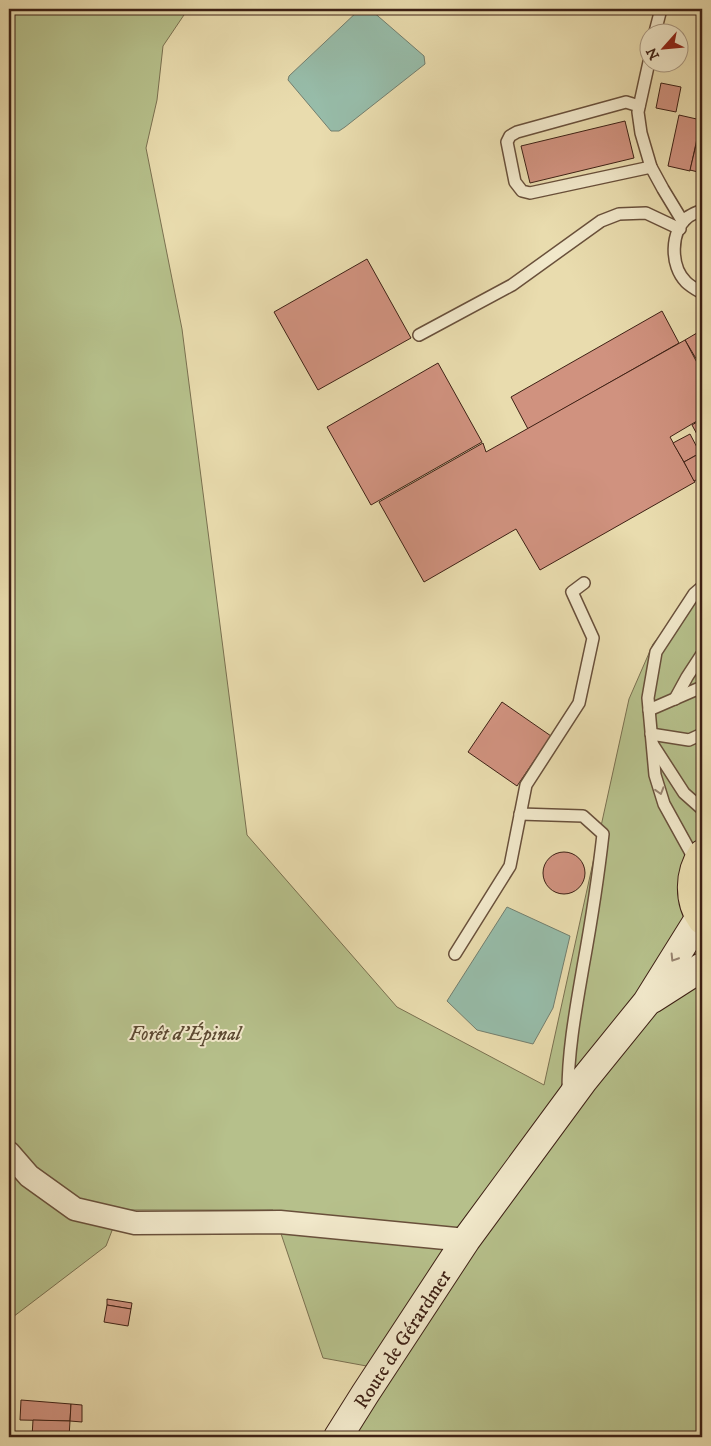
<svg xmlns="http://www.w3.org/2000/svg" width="711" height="1446" font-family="'IM FELL DW Pica',serif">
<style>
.green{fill:#b6c08b;stroke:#7a7050}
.water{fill:#97bca9;stroke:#737e6e}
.building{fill:#d0927f;stroke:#3e2115}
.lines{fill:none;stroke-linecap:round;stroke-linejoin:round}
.service-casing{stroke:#69503b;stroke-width:14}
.minor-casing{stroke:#69503b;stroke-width:25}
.secondary-casing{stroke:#3e2115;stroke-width:30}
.primary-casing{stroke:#3e2115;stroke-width:30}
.service{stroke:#f1e8ca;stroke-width:11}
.minor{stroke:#f1e8ca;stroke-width:22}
.secondary{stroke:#f1e8ca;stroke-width:28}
.primary{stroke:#e9dcae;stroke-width:28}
.oneway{stroke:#988470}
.labels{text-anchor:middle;stroke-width:4;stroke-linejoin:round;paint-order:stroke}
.park-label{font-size:20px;font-style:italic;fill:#5c4932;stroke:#f1e8ca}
.street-label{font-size:20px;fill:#3e2115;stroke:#f1e8ca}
</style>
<rect width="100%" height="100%" fill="#e9dcae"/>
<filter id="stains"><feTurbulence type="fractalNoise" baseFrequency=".004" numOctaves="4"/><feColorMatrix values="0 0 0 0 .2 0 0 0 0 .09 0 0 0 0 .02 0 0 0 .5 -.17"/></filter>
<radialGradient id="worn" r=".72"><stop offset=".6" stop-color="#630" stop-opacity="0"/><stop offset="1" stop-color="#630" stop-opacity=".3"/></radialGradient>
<polygon class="green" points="9,9 188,9 163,46 157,100 146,148 182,329 247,835 397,1007 544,1085 629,699 653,644 702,583 702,1437 324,1437 372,1367 323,1358 273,1210 120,1210 106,1246 9,1320"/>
<g class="water">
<polygon points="364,9 371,10 424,56 425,64 345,127 339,131 331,131 288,80 289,76 359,10"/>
<polygon points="507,907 570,936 553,1008 533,1044 477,1030 447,1001"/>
</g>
<g class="building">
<polygon points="661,83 681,87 676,112 656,108"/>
<polygon points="679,115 701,120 690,171 668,166"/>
<polygon points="625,121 634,158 530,183 521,146"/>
<polygon points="696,145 702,146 702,173 690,170"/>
<polygon points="367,259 411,338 318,390 274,312"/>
<polygon points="662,311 679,343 528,429 511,397"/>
<polygon points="702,330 702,358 701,367 685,340"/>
<polygon points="685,340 702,372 702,418 670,437 695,482 540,570 516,529 424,582 379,502 483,443 486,452"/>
<polygon points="438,363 482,442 371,505 327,427"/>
<polygon points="702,419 702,436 699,438 692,425"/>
<polygon points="690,434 700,453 684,462 673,443"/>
<polygon points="702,452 702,477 694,481 684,462"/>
<polygon points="502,702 551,736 517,786 468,752"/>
<circle cx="564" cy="873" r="21"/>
<polygon points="107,1299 132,1303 131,1309 107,1305"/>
<polygon points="107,1305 131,1309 128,1326 104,1322"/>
<polygon points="21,1400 71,1404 70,1421 20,1420"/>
<polygon points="71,1404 82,1405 82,1422 70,1421"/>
<polygon points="33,1420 70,1421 69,1437 32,1437"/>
</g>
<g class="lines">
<g class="service-casing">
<g id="service">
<polyline points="655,32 661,9"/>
<polyline points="649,62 638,112 641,133 651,167 663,189 683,222"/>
<polyline points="639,106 626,102 517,132 510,136 507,142 515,182 522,191 530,193 651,167"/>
<path d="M702,210C698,212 692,214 688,217C670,231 670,266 686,282C690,286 697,290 702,293"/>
<polyline points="419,335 512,285 601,221 619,214 646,213 680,229"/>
<polyline points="675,699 687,677 702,654"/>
<polyline points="649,710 702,687"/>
<polyline points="651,734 689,740 702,734"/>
<polyline points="653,745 684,793 702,809"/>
<path d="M520,814L583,816L603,834C598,879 591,923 583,967C576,1008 568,1050 568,1092"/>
<polyline points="696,862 664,804 655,775 648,698 656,652 694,594 702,587"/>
<polyline points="455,954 510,866 526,785 579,703 593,638 572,592 584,583"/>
</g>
</g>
<g class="minor-casing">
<polyline id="minor" points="9,1153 29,1176 75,1209 135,1223 280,1222 466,1240"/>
</g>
<g class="secondary-casing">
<g id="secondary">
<polyline points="652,999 702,967"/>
<polyline points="338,1437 365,1394 466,1240 583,1081 647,1002 700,917"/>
</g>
</g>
<g class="primary-casing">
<path id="primary" d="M702,854C689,873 688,901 702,920"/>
</g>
<use href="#service" class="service"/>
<use href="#minor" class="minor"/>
<use href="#secondary" class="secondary"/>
<use href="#primary" class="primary"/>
</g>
<defs><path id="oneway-chevron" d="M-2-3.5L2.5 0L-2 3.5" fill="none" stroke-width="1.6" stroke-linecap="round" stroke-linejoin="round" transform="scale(1.25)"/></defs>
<g class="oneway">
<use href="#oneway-chevron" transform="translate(660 791) rotate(73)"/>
<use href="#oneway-chevron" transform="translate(674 958) rotate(122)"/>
</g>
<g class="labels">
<g class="park-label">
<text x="185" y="1040">Forêt d'Épinal</text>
</g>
<g class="street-label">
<text transform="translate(402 1339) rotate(-57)" y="7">Route de Gérardmer</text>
</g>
</g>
<rect width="711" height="1446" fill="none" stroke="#e9dcae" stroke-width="30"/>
<rect x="10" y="10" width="691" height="1426" fill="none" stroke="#3e2115" stroke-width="2.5"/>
<rect x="15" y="15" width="681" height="1416" fill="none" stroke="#3e2115"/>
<g transform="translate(664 48) rotate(243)"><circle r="24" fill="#f1e8ca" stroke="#a99882"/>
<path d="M0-4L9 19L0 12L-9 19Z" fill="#8f2418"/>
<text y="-8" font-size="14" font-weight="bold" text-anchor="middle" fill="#3e2115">N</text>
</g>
<rect width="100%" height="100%" filter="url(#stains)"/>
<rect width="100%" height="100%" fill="url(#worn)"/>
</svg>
